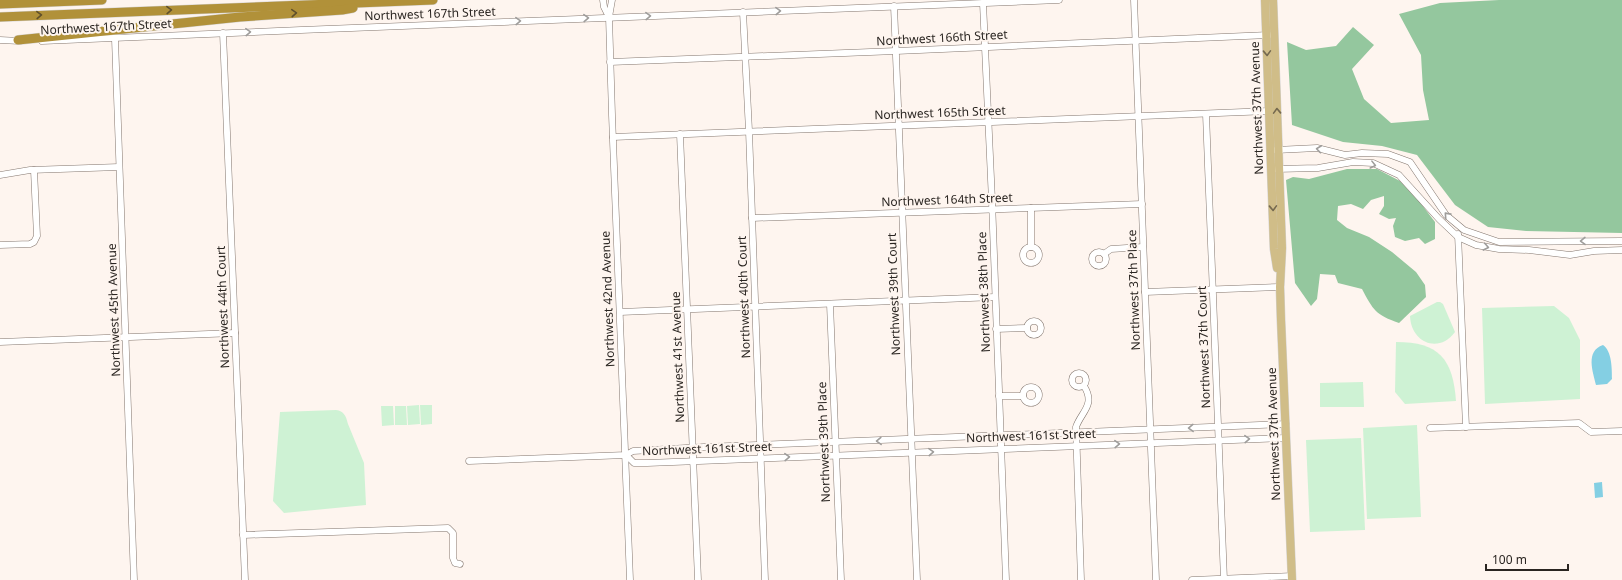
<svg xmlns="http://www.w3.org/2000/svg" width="1622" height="580" font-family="'Noto Sans',sans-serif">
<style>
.green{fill:#cef2d4}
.forest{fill:#94c79e}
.water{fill:#84cfe3}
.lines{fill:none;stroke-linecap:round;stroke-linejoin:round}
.minor-casing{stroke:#84776f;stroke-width:7}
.major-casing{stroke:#d4d3d3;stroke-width:9}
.highway-casing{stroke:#d4d3d3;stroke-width:10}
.minor{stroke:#fff;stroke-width:6}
.major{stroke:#d0bd88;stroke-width:8}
.highway{stroke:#b19139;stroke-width:9}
.oneway{stroke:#60502b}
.oneway2{stroke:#9f9d9b}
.oneway3{stroke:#75694f}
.labels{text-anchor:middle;stroke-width:4;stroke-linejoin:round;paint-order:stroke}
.street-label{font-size:12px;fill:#2a2521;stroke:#fef5ef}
</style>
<rect width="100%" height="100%" fill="#fef5ef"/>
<g class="green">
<path d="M1437,302H1440L1443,304L1455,332C1439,354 1411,343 1410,316Z"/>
<polygon points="1554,306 1569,318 1580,340 1580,399 1485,404 1482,308"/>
<path d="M1396,342C1439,342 1453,359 1456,401L1405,404L1395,392Z"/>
<polygon points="1363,382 1364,407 1320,407 1320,383"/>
<polygon points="419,405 420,424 408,425 407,406"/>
<polygon points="420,405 432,405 432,424 421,425"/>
<polygon points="381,406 393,406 394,425 382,426"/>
<polygon points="395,406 406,406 407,425 395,425"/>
<path d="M336,410C344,411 346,416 348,424L364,463L366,505L284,513L273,501L280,412Z"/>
<polygon points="1417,425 1421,517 1367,519 1363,428"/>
<polygon points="1361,438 1365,530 1310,532 1306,440"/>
</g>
<g class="forest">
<polygon points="1499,0 1622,0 1622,233 1526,231 1488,227 1455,205 1417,155 1382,146 1343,142 1292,125 1287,42 1306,50 1336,46 1353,27 1374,45 1352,69 1364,99 1391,123 1429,120 1423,90 1421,55 1399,14 1440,3"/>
<path d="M1347,169H1377L1400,181L1419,201L1435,222V239L1425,244L1419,238L1405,241L1395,237L1393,226L1396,218L1389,219L1379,214L1384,206V196L1371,200L1363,209L1351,204L1338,206L1337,220L1347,228L1369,237L1392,252L1416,272L1425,285L1426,297L1399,323C1376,315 1373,310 1362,289L1338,283L1335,275L1320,274L1317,299L1311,306L1295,283L1286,180L1293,177L1309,179Z"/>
</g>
<g class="water">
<path d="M1603,345C1612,351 1612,369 1612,379L1607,384L1596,385C1593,372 1585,351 1603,345Z"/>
<polygon points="1602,482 1603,497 1595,498 1594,483"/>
</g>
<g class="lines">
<g class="minor-casing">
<g id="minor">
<polyline points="603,0 604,7 609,17"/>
<polyline points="612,0 609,17 612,115 630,580"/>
<polyline points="1134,0 1156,580"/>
<polyline points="983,3 992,201 1006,580"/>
<polyline points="894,6 917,580"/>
<polyline points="743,12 749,131 765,580"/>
<polyline points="223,33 245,580"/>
<polyline points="115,39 134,580"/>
<polyline points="0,40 20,41"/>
<polyline points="42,41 301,30 1059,0"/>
<polyline points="610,62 896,51 1269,35"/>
<polyline points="1206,114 1224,580"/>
<polyline points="680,134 698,580"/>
<polyline points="613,137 1269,111"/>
<polyline points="1276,150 1317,148 1345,155 1362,153 1388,154 1410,162 1446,215 1464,230 1499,242 1622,241"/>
<polyline points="1276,169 1318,168 1353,162 1373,163 1399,175 1439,219 1458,237 1476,245 1499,249 1529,250 1570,255 1594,251 1622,250"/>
<polyline points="0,175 30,170 119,167"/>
<polyline points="1031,208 1031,247"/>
<polyline points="752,218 1142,204"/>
<polyline points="1458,234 1466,427"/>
<polyline points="0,245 30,244 34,242 37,236 34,170"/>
<circle cx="1031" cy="255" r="8"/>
<circle cx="1099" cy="259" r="7"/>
<polyline points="1104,254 1111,249 1143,247"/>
<polyline points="1145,292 1280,287"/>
<polyline points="830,304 841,580"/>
<polyline points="620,312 995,297"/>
<circle cx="1034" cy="328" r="7"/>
<polyline points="996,329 1027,328"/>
<polyline points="0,342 235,333"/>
<circle cx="1079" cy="380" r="7"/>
<circle cx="1031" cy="395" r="8"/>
<polyline points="999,396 1023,396"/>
<polyline points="1430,428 1579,423 1591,432 1622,431"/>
<polyline points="626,455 634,463 647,463 1286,438"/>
<polyline points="469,461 626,455 633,451 704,447 1286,424"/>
<polyline points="243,535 448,528 453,533 453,558 455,563 460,564"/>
<path d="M1081,580L1076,427C1081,412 1096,405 1084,386"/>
<polyline points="1192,580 1292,576"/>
</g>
</g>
<g class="major-casing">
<g id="major">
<polyline points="1265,0 1274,249 1277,268"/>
<polyline points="1273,0 1282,248 1280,287 1281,320 1292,580"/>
</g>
</g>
<g class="highway-casing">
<g id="highway">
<polyline points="0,4 102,0"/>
<polyline points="0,17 433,0"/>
<polyline points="18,40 240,17 342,10 353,8"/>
</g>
</g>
<use href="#minor" class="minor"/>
<use href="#major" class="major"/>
<use href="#highway" class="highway"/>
</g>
<defs><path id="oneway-chevron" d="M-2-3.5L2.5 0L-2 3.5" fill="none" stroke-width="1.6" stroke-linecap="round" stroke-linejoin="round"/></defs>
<g class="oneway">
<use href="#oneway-chevron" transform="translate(169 10) rotate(-2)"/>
<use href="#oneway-chevron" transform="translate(294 13) rotate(-4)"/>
<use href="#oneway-chevron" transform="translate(39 15) rotate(-2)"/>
</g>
<g class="oneway2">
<use href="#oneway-chevron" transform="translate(778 11) rotate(-2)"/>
<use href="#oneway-chevron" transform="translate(648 16) rotate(-2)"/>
<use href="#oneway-chevron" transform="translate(586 18) rotate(-2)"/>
<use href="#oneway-chevron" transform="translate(518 21) rotate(-2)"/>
<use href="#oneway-chevron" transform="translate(248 32) rotate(-3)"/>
<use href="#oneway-chevron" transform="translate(1319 149) rotate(-173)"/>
<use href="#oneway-chevron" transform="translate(1373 165) rotate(14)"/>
<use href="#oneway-chevron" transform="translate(1447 215) rotate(-132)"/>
<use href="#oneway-chevron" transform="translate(1583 241) rotate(179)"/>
<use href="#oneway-chevron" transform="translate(1486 247) rotate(11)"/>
<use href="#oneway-chevron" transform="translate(1191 428) rotate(178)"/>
<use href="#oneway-chevron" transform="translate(1247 439) rotate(-2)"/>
<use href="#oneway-chevron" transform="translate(879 441) rotate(178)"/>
<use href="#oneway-chevron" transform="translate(1117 444) rotate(-2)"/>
<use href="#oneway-chevron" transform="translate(931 452) rotate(-3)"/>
<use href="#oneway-chevron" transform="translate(787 457) rotate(-2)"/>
</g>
<g class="oneway3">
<use href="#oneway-chevron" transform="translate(1267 53) rotate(88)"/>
<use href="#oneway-chevron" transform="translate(1277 111) rotate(-92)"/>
<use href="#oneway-chevron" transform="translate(1273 208) rotate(88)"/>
</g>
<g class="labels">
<g class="street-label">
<text transform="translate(430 14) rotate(-2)" y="4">Northwest 167th Street</text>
<text transform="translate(106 27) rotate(-3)" y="4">Northwest 167th Street</text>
<text transform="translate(942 38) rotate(-3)" y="4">Northwest 166th Street</text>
<text transform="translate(1257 108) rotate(-92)" y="4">Northwest 37th Avenue</text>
<text transform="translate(940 113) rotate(-2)" y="4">Northwest 165th Street</text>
<text transform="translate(947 200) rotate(-2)" y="4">Northwest 164th Street</text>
<text transform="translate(1134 290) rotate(-92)" y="4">Northwest 37th Place</text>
<text transform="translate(984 292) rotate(-92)" y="4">Northwest 38th Place</text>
<text transform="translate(894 294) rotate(-92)" y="4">Northwest 39th Court</text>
<text transform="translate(744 297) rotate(-92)" y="4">Northwest 40th Court</text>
<text transform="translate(608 299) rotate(-92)" y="4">Northwest 42nd Avenue</text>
<text transform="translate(223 307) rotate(-92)" y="4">Northwest 44th Court</text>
<text transform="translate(114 310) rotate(-92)" y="4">Northwest 45th Avenue</text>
<text transform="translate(1204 347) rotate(-92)" y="4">Northwest 37th Court</text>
<text transform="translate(678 357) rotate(-92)" y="4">Northwest 41st Avenue</text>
<text transform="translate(1274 434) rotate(-92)" y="4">Northwest 37th Avenue</text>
<text transform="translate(1031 436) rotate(-2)" y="4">Northwest 161st Street</text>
<text transform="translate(824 442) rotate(-92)" y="4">Northwest 39th Place</text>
<text transform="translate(707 449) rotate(-2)" y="4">Northwest 161st Street</text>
</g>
</g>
<path d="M1486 564v6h82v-6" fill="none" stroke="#2a2521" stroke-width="2"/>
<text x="1492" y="564" font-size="12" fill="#2a2521" stroke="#fef5ef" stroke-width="3" paint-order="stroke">100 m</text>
</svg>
